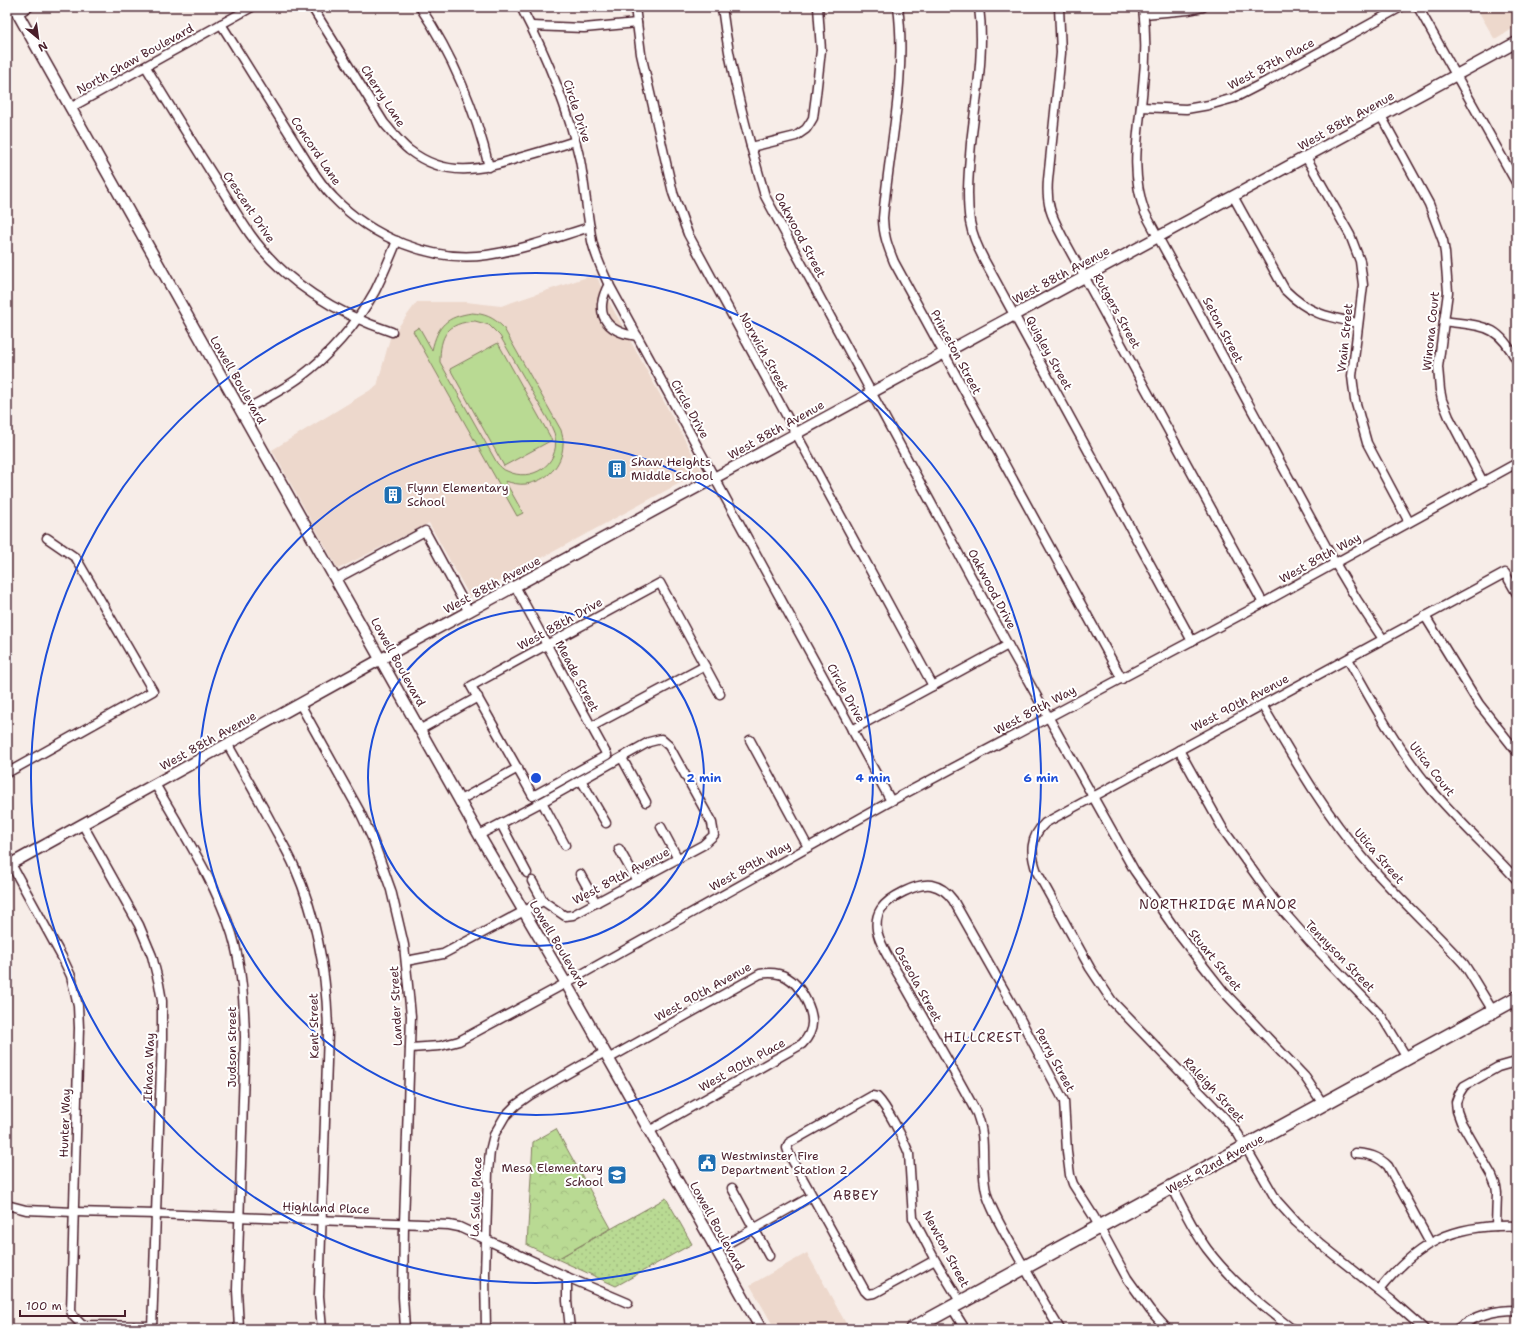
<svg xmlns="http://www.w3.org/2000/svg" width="1524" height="1336" font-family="'Shantell Sans',sans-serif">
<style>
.built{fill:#edd8cc}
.grass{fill:url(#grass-dots);stroke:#827c5f}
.forest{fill:url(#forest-crowns);stroke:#827c5f}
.garden{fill:#b9da93;stroke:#827c5f;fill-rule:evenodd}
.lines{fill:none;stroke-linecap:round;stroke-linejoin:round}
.minor-casing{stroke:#4a1f2b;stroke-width:11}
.tertiary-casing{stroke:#4a1f2b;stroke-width:13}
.primary-casing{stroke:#4a1f2b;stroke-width:16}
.minor{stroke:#fff;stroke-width:8}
.tertiary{stroke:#fff;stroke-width:10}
.primary{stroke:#fff;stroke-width:13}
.ring{fill:none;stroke:#1d4ed8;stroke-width:2}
.labels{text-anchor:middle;stroke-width:4;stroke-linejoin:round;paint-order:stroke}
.street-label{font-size:12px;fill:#4a1f2b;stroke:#fff}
.poi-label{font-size:12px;fill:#4a1f2b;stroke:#fff;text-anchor:start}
.neighbourhood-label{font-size:13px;letter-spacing:1px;fill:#4a1f2b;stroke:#fff}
.centre{fill:#1d4ed8;stroke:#fff;stroke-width:2}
.ring-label{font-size:12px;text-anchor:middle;font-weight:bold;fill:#1d4ed8;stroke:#fff;stroke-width:4;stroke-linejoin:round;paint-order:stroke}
</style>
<defs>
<pattern id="grass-dots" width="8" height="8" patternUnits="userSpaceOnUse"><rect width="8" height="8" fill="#b9da93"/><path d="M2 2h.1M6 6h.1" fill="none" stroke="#a1bb7f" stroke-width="1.8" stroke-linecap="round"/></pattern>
<pattern id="forest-crowns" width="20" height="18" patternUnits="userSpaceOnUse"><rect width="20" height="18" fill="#b9da93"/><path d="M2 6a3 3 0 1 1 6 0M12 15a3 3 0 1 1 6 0" fill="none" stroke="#a1bb7f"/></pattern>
</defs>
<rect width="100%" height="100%" fill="#f7ede8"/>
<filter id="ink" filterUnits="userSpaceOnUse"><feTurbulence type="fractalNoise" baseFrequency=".025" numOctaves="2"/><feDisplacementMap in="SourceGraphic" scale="8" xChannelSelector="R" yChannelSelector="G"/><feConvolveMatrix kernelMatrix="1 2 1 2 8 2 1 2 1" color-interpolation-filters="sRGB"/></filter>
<g filter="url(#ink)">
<g class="built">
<polygon points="1476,7 1517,7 1517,26 1495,40"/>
<polygon points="596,274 602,289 702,471 470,597 429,523 338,569 272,450 377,386 390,338 417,302 466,302 501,306"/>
<polygon points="807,1253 849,1329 775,1329 750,1285"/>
</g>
<polygon class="grass" points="666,1198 692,1244 616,1286 557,1259"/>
<polygon class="forest" points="556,1129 611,1228 557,1259 527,1245 533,1142"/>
<g class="garden">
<path d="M472,313C485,314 493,317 503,327L561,430C562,435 564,440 563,445C562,466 547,481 526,484C519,485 512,483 505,481L523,513L517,516L413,331L419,327L432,350C438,325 446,317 472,313ZM475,321L489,325L500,336L550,423C551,427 555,433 555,437C560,465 531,483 507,471C503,470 500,466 497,463L440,362C440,335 447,323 475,321Z"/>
<polygon points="498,343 552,440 504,466 450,369"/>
</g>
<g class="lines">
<g class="minor-casing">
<g id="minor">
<path d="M312,7L384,123C392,132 399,142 409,150C447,179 481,170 522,157C540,152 557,147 575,141"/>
<path d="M420,7C452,54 476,111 489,167"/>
<path d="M521,7C546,55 568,107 580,160C585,187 587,214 592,241C595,255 601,267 607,281L891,801"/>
<polyline points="635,7 641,54 673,193 688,234 933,686"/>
<path d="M722,7C730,71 747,134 765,196L1008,645L1134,870L1180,936L1223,991L1305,1077L1323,1104"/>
<path d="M898,7C907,77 889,148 883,218C883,234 888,247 894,262L1122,679"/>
<path d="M979,7C985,52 976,98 971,143C969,170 966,196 970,222C973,238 980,253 988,267L1192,641"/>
<path d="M1059,7L1061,53L1048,180C1046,204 1051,215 1062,236L1263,603"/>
<path d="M1143,7C1146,33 1146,60 1143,86C1139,133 1129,168 1145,213L1335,563L1357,600L1383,639"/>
<polyline points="1418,7 1517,184"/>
<polyline points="18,13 29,7"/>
<polyline points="1144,14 1188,10 1203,7"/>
<path d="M221,24L309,165C316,176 324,188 333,197C371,237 432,263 487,255C522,250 557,237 590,227"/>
<polyline points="532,26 584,28 637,23"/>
<path d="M146,67C167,102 189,137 211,172C224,192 236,214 250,234C284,282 337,314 392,332"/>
<polyline points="1141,107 1186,109 1209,105 1234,98 1267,81 1401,7"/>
<polyline points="70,108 252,7"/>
<polyline points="1381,116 1429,204 1443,241 1445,253 1448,292 1438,367 1440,390 1442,400 1449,417 1483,482"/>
<polyline points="751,147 796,136 806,129 810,123 813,118 816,95 821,50 818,7"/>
<polyline points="1306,157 1350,235 1360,261 1363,285 1352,376 1355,400 1367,443 1409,522"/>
<path d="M1233,196L1285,290C1309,314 1327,317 1358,323"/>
<path d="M609,284C593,313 605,332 637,336"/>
<path d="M1444,321C1484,327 1497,323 1517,361"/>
<path d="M241,412C261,401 281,391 299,378C330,355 356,325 375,291C383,275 390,258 397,241"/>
<polyline points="336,579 425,531 469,612"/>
<path d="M515,586C546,643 576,699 607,755L533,796L471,686C534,651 597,617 660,583L720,694"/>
<polyline points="1425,616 1479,704 1517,752"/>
<path d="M1348,659C1373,704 1398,749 1431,789C1458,821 1489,849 1517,880"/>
<polyline points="300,704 360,812 373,840 391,890 404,945 411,1016 404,1223 403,1297 405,1329"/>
<path d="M1262,705C1293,757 1322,809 1361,855C1393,894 1431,927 1464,964L1471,975L1493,1011"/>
<polyline points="591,727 705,666"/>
<polyline points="421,729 478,697"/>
<polyline points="852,730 1008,645"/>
<polyline points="750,740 808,847"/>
<path d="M228,745C242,770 257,796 271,822C279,837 288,852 295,868C318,921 327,974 328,1032L319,1296L322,1329"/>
<polyline points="1179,750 1223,829 1276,903 1310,942 1382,1017 1407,1058"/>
<polyline points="622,758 646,802"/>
<polyline points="7,773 153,691 76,558 47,538"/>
<polyline points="581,780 606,823"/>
<path d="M155,784C183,833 215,881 232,934C242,967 244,1002 245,1037L237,1290L239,1329"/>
<polyline points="460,800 518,768"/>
<polyline points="542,802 565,845"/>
<polyline points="501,824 527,873"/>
<polyline points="83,825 139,925 152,956 159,984 162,1001 162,1040 152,1329"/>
<polyline points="661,827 678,859"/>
<polyline points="619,849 637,881"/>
<polyline points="11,864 63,959 71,976 78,1006 79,1028 71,1311 73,1316 82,1325 152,1326"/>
<polyline points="580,874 596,903"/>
<polyline points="532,881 543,901"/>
<polyline points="406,961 443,954 543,901 565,916 573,915 703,845 714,835 712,823 669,746 661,739 649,742 542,802 479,835"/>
<polyline points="410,1048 440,1046 459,1041 557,988 891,801 1263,603 1517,463"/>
<path d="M608,1059L760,974C782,970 795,979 805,998C814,1015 816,1030 802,1044L649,1131"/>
<path d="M1355,1153C1369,1154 1378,1156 1388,1166L1430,1243"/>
<path d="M1172,1187C1183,1208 1193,1230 1207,1249C1231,1281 1261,1305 1292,1329"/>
<polyline points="732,1188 769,1256"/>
<polyline points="7,1205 26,1210 74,1212 156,1214 449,1225 459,1227 567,1277 628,1303"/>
<polyline points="1496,1226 1497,1193 1496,1186 1492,1176 1461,1122 1457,1111 1456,1102 1459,1094 1464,1086 1498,1067 1512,1063 1517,1064"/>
<polyline points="716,1250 812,1196"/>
<path d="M935,1260L875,1293L868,1294L865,1291L789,1154L787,1148L789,1143L872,1096L877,1097C887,1107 904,1140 909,1154L913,1218L935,1260L961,1303"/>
<polyline points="567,1277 567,1301 570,1329"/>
<path d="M1379,1290C1419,1241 1453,1224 1517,1226"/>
<polyline points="952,1308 965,1329"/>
<polyline points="486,1329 485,1274 488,1172 490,1151 494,1135 505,1116 516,1105 530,1095 605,1052"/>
<path d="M1060,1329C1045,1306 1033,1281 1019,1258C1008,1238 994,1217 987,1195C979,1168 988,1141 977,1114C954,1070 928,1027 904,984C896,970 879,945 877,930C876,923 877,915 881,909C889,897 917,883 931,885C941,887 948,893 953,900L1017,1013L1064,1101L1067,1152L1070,1175L1073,1184L1094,1217L1127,1278L1150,1310L1167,1329"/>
<path d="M1424,1329L1391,1300L1323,1246L1296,1222L1277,1201L1238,1134L1224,1117L1112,1001L1090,968L1037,872C1030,853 1030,837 1045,823L1505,573L1517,594"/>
<path d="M1457,1329C1476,1315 1494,1310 1517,1310"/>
</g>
</g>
<g class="tertiary-casing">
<g id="tertiary">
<polyline points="14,7 479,835 571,992 761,1329"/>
<polyline points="7,866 381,659 1517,42"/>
</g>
</g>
<g class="primary-casing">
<polyline id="primary" points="912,1329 1517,998"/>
</g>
<use href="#minor" class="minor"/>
<use href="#tertiary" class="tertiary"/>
<use href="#primary" class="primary"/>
</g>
</g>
<g class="ring">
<circle cx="536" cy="778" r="168"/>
<circle cx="536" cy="778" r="337"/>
<circle cx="536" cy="778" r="505"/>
</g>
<defs>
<g id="building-square" transform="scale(1)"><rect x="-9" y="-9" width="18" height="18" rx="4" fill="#1f6fb2" stroke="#fff"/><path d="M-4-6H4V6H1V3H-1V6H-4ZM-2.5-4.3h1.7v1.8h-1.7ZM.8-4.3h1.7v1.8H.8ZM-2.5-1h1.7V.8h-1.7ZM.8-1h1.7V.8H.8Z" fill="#fff"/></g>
<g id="civic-square" transform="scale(1)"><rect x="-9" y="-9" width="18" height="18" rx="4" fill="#1f6fb2" stroke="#fff"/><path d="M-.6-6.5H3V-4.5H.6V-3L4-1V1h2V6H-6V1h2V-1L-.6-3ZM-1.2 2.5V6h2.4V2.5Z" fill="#fff"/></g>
<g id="school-square" transform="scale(1)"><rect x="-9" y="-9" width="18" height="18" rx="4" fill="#1f6fb2" stroke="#fff"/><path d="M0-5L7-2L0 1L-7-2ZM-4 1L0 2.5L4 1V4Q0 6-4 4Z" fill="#fff"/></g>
</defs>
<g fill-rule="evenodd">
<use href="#building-square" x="617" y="469"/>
<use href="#building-square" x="393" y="495"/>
<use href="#civic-square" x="707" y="1163"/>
<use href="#school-square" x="617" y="1175"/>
</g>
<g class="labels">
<g class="street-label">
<text transform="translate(135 59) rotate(-29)" y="4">North Shaw Boulevard</text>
<text transform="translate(1271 64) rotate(-28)" y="4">West 87th Place</text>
<text transform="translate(383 96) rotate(57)" y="4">Cherry Lane</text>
<text transform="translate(577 111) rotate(72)" y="4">Circle Drive</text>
<text transform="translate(1346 121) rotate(-29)" y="4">West 88th Avenue</text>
<text transform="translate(316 151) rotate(56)" y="4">Concord Lane</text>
<text transform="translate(249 207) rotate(56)" y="4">Crescent Drive</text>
<text transform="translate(800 235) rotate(62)" y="4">Oakwood Street</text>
<text transform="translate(1061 275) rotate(-28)" y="4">West 88th Avenue</text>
<text transform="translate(1117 311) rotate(61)" y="4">Rutgers Street</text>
<text transform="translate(1223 330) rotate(62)" y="4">Seton Street</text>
<text transform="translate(1431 331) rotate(-84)" y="4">Winona Court</text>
<text transform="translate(1345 338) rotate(-84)" y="4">Vrain Street</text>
<text transform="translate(764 352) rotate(61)" y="4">Norwich Street</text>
<text transform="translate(956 352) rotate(62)" y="4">Princeton Street</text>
<text transform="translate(1049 353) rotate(61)" y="4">Quigley Street</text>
<text transform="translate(238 380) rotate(60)" y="4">Lowell Boulevard</text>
<text transform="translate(690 409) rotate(61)" y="4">Circle Drive</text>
<text transform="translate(776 430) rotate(-29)" y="4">West 88th Avenue</text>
<text transform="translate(1320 558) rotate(-29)" y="4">West 89th Way</text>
<text transform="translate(492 585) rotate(-28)" y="4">West 88th Avenue</text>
<text transform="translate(992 589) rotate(62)" y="4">Oakwood Drive</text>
<text transform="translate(560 624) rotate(-29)" y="4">West 88th Drive</text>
<text transform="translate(398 662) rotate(61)" y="4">Lowell Boulevard</text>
<text transform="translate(577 676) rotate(62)" y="4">Meade Street</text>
<text transform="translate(846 693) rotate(61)" y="4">Circle Drive</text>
<text transform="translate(1240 703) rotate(-28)" y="4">West 90th Avenue</text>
<text transform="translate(1035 710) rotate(-28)" y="4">West 89th Way</text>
<text transform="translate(208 741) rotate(-29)" y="4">West 88th Avenue</text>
<text transform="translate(1432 769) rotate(52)" y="4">Utica Court</text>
<text transform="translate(1379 856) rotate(49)" y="4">Utica Street</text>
<text transform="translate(750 866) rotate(-29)" y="4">West 89th Way</text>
<text transform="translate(621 876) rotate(-28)" y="4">West 89th Avenue</text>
<text transform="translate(558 944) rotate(59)" y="4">Lowell Boulevard</text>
<text transform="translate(1340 956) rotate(46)" y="4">Tennyson Street</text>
<text transform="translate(1215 960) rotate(51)" y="4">Stuart Street</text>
<text transform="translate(918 984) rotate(61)" y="4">Osceola Street</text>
<text transform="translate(703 992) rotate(-29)" y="4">West 90th Avenue</text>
<text transform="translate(396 1006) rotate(-93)" y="4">Lander Street</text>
<text transform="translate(314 1026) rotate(-91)" y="4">Kent Street</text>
<text transform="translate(232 1047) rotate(-90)" y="4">Judson Street</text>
<text transform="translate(1055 1060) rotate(62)" y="4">Perry Street</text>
<text transform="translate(742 1065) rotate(-29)" y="4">West 90th Place</text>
<text transform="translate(149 1067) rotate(-88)" y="4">Ithaca Way</text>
<text transform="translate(1214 1090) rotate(47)" y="4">Raleigh Street</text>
<text transform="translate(65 1123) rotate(-88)" y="4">Hunter Way</text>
<text transform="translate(1215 1164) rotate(-29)" y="4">West 92nd Avenue</text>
<text transform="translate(476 1197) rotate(-88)" y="4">La Salle Place</text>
<text transform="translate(326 1208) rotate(2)" y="4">Highland Place</text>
<text transform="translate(717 1226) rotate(61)" y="4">Lowell Boulevard</text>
<text transform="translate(946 1249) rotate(62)" y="4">Newton Street</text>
</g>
<g class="poi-label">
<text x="631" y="466">Shaw Heights<tspan x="631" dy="14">Middle School</tspan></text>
<text x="407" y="492">Flynn Elementary<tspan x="407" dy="14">School</tspan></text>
<text x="721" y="1160">Westminster Fire<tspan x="721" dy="14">Department Station 2</tspan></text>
<text x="603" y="1172" text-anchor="end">Mesa Elementary<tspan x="603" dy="14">School</tspan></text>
</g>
<g class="neighbourhood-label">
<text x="1218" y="909">NORTHRIDGE MANOR</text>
<text x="983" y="1042">HILLCREST</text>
<text x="856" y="1200">ABBEY</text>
</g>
</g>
<circle cx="536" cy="778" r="6" class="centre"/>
<g class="ring-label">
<text x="704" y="782">2 min</text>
<text x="873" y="782">4 min</text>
<text x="1041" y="782">6 min</text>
</g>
<rect width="1524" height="1336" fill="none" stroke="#fff" stroke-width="24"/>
<rect x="12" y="12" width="1500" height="1312" fill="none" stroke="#4a1f2b" stroke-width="1.5" filter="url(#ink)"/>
<g transform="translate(38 38) rotate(151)" stroke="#ffffff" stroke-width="3" paint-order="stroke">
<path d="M0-3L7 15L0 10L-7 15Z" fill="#4a1f2b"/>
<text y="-6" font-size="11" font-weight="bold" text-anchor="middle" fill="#4a1f2b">N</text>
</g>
<path d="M20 1310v6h105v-6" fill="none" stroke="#4a1f2b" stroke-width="2"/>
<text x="26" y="1310" font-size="12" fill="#4a1f2b" stroke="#ffffff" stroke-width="3" paint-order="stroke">100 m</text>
</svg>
